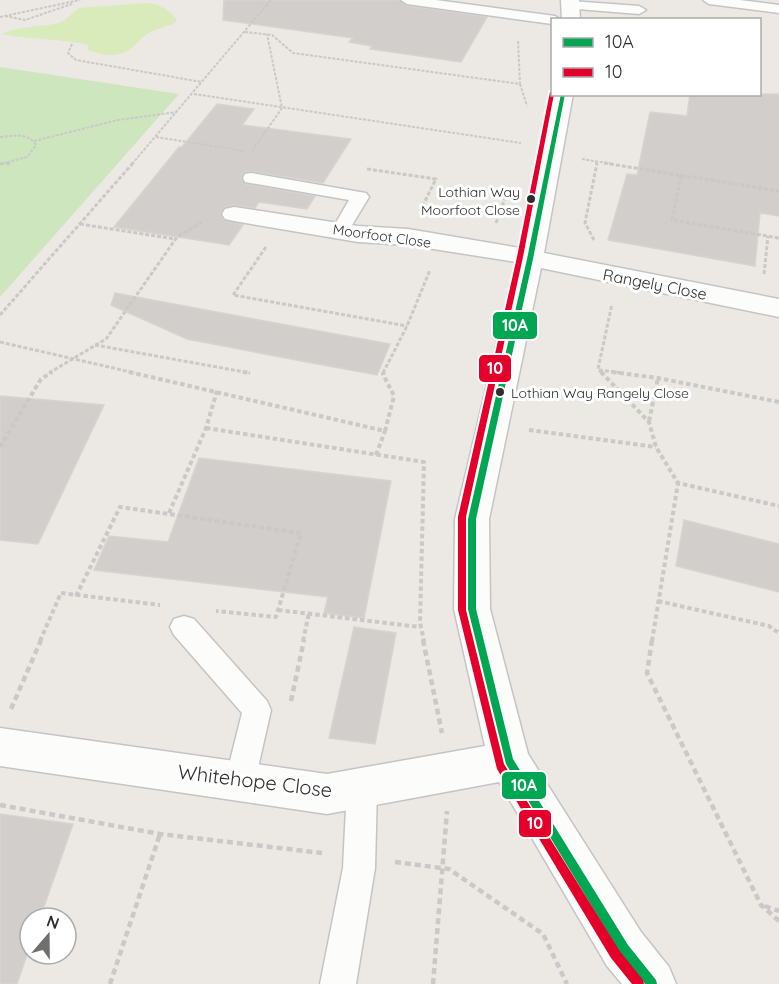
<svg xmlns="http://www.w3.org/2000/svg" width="779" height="984" font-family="Quicksand,sans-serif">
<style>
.green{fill:#cee6be}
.pitch{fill:#d9eabb}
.building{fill:#d1cecb;stroke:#d7d4d0;stroke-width:1.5}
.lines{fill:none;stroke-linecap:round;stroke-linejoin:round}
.lane-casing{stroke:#c5c4c5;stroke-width:3}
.street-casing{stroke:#c5c4c5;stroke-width:3}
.path-far3{stroke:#c9c9c8;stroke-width:2;stroke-dasharray:3 1.5;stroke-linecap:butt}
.path-far2{stroke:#c9c9c8;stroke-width:3;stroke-dasharray:4 2;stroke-linecap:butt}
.path-far1{stroke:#c9c9c8;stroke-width:4;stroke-dasharray:4.5 3;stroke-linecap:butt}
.path{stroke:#c9c9c8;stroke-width:4.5;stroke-dasharray:6 4;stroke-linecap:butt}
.lane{fill:#fcfcfb;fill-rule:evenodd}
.street{fill:#fcfcfb;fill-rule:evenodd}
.bus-1-casing{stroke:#fff;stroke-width:4}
.bus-2-casing{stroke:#fff;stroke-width:4}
.bus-1{fill:#00a651;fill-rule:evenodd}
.bus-2{fill:#e4002b;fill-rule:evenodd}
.bus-dot{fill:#2e2e2e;stroke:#fff;stroke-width:2}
.labels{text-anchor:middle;stroke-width:6;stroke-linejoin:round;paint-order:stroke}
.bus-label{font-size:14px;fill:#2e2e2e;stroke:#fff;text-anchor:end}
.far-street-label{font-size:14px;fill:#2e2e2e;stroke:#fff}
.street-label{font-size:16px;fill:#2e2e2e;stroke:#fff}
.near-street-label{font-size:20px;fill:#2e2e2e;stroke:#fff}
.line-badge{stroke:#fff;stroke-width:2}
.badge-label{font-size:16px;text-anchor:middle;font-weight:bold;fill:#fff}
</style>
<rect width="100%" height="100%" fill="#ece8e4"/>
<polygon class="green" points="0,67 179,94 0,297"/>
<path class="pitch" d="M149,3C160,5 171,10 177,21C167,28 156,28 147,34C140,38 136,46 129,50C116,58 101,55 88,50V45C59,38 31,40 2,34C20,26 36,27 55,24C65,22 71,14 79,8Z"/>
<g class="building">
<polygon points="224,0 399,0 407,6 487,17 461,62 370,49 372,46 349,42 353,38 223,20"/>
<polygon points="690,94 779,94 779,216 760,213 755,266 608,240 627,174 637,175 650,112 687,116"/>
<polygon points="217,104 254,109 242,125 351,139 323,183 251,171 243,173 241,179 245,184 315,196 307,209 259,202 255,208 234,205 225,207 220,213 223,220 243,225 229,245 114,227 179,147 182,147"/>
<polygon points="115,293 238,316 390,344 377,375 312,363 187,339 111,305"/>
<polygon points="0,396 104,405 38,544 0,540"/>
<polygon points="199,458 391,481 364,618 324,613 328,597 94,570 109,536 168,542"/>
<polygon points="684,520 779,544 779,592 676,566"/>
<polygon points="354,627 396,633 375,744 329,738"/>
<polygon points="0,814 73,824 40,918 30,918 30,946 17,984 0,984"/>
</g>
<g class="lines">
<g class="lane-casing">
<g id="lane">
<polygon points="401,0 436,0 555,16 561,20 552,20 552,24 407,4"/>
<polygon points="703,0 740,0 779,5 779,13 709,4"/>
<polygon points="570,1 639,6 646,10 639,14 565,8 563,5 565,2"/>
<polygon points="251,173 360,192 366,193 369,197 346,235 334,235 331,231 349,200 245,182 243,178 245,174"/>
<polygon points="184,616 194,619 267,701 271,710 255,781 251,791 240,796 229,791 225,781 242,713 174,635 170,627 174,619"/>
<polygon points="362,773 373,778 377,788 375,868 356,984 320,984 343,868 347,788 351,778"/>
</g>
</g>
<g class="street-casing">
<g id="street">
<polygon points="561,0 579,0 580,20 562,20"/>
<polygon points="553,94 573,94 544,253 779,299 779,317 541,268 489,519 490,609 528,754 641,932 669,967 676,984 622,984 607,966 499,782 327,814 0,766 0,728 327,774 485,746 454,609 455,519 516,262 408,245 358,242 234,221 225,219 222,214 225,209 234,207 358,226 408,229 520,248"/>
</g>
</g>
<g class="path-far3">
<polyline points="5,16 25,20 72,4"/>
<polyline points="0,17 80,0"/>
<polyline points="245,32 272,35 293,53 520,84 518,40"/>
<polyline points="72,44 68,53 76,60 202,82"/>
<polyline points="520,84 527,106"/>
<polyline points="194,94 521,143"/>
<path d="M0,137C14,136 27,132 36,145L27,157L0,164"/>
<polyline points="156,137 244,151"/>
<polyline points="34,141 118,120 177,112"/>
<polyline points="252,151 282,108 267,34"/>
<polyline points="582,159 613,164"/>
<polyline points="132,164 271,0"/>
<polyline points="596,164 597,160"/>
</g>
<g class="path-far2">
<polyline points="604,163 779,191"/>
<polyline points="0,164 12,163"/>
<polyline points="367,169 436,179 420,211"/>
<polyline points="681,175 672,220 779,238"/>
<polyline points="496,223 508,190"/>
<polyline points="80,224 175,239"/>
<polyline points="594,240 585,223 597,163"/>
<polyline points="266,247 233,295 407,326"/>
<polyline points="764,274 768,236"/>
<polyline points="0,315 133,163"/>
<polyline points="0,342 135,373"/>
<polyline points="95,345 250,373"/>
<polyline points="599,370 623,373"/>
<polyline points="49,373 106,339 177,237 204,221"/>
<polyline points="383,373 407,326 430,270"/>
<polyline points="602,373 598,369 612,304"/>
</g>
<g class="path-far1">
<polyline points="129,372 385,431 394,396 383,374 384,372"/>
<polyline points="243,372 250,373"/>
<polyline points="601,372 649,422 656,447 678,483 779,506"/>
<polyline points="612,372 658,378 779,402"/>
<polyline points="649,421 658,378"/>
<polyline points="206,428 424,462 420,623 424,641"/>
<polyline points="529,430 656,447"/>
<polyline points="0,447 41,379 52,372"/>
<polyline points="376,455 385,431"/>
<polyline points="169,513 206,428 217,391"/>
<polyline points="76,596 120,507 301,533 276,617 216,611"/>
<polyline points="658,601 769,626 779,633"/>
<polyline points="278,610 420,627"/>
<polyline points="40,641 61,593 160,605"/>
<polyline points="303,641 309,613"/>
<polyline points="652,641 678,483"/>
</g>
<g class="path">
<polyline points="423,640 442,733"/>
<polyline points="652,640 647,673 761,905 779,921"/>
<polyline points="291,701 304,640"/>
<polyline points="11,709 41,640"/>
<polyline points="0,805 160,834 322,853"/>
<polyline points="395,862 449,869 543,934 567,984"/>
<polyline points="765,906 779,911"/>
<polyline points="110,984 160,834"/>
<polyline points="433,984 447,811"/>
</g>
<use href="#lane" class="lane"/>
<use href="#street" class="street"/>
<g class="bus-1-casing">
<polygon id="bus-1" points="561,94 565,94 533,259 476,519 476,609 513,759 628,945 656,980 657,984 645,984 620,953 506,764 468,609 468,519 527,259"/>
</g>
<g class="bus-2-casing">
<polygon id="bus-2" points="550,92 552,92 552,94 554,94 523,257 466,517 466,610 504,764 619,950 643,980 644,984 632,984 611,958 497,769 458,610 458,517 517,257"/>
</g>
<use href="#bus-1" class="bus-1"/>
<use href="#bus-2" class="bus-2"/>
</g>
<g class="bus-dot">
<circle cx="531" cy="199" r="5"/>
<circle cx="500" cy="392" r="5"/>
</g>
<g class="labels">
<g class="bus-label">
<text x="520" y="197">Lothian Way<tspan x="520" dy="18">Moorfoot Close</tspan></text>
<text x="511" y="398" text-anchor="start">Lothian Way Rangely Close</text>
</g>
<g class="far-street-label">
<text transform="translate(382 236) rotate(8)" y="5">Moorfoot Close</text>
</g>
<g class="street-label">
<text transform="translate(655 284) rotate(11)" y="6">Rangely Close</text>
</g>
<g class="near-street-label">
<text transform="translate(255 781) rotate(7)" y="7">Whitehope Close</text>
</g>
</g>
<g class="line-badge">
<rect x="492" y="311" width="46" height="29" rx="6" fill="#00a651"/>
<rect x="478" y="354" width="34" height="29" rx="6" fill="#e4002b"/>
<rect x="501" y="771" width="46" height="29" rx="6" fill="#00a651"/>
<rect x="518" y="809" width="34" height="29" rx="6" fill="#e4002b"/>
</g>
<g class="badge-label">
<text x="515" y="331">10A</text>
<text x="495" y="374">10</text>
<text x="524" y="791">10A</text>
<text x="535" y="829">10</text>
</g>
<rect x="551" y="18" width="210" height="78" fill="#ffffff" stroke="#ababab" stroke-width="1.5"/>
<rect x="563" y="38" width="30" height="9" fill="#00a651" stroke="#ababab" stroke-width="1.5"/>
<text x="605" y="48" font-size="18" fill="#2e2e2e">10A</text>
<rect x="563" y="68" width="30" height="9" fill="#e4002b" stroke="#ababab" stroke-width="1.5"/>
<text x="605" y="78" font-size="18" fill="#2e2e2e">10</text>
<g transform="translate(48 936) rotate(20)"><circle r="28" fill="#ffffff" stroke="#ababab" stroke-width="1.5"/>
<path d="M0-4.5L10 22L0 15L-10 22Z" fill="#706f6e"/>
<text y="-9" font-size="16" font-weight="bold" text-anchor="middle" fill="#2e2e2e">N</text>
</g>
</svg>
